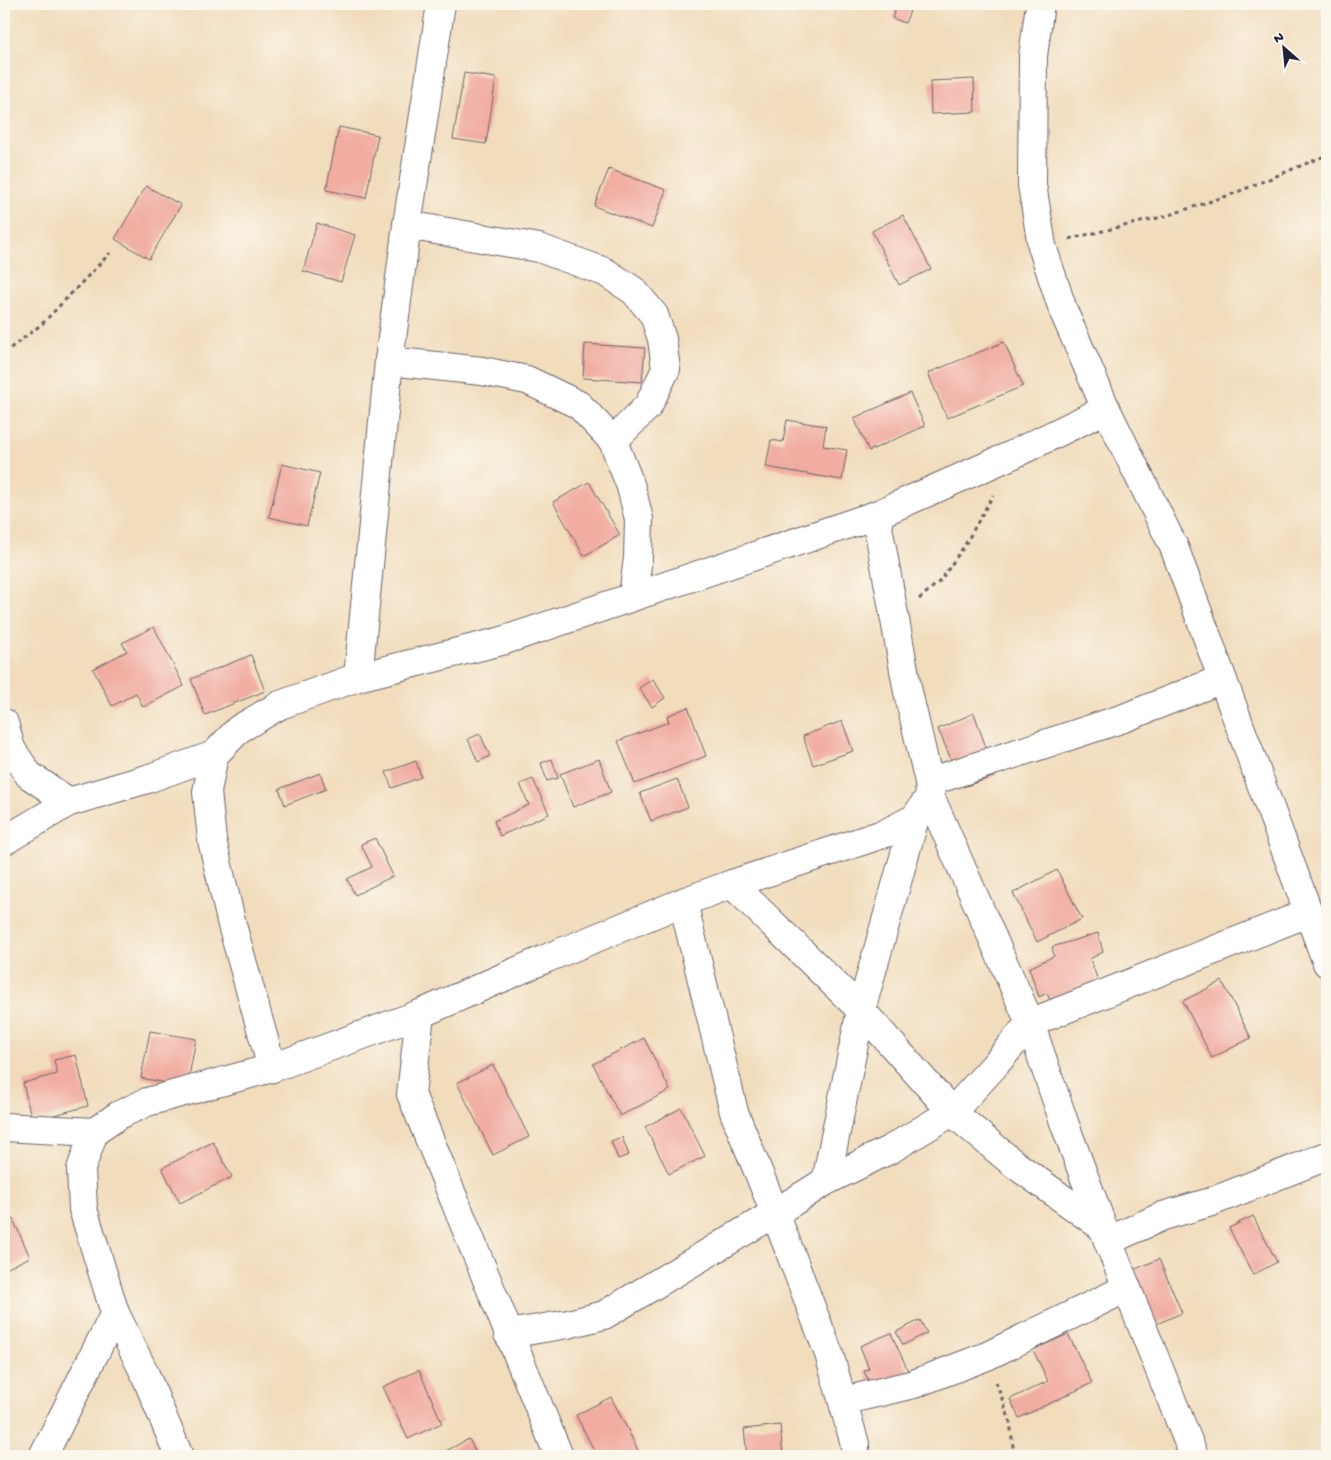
<svg xmlns="http://www.w3.org/2000/svg" width="1331" height="1460" font-family="'Gochi Hand',sans-serif">
<style>
.building{fill:#f1ada2}
.lines{fill:none;stroke-linecap:round;stroke-linejoin:round}
.street-casing{stroke:#6a6368;stroke-width:30}
.path{stroke:#6a6368;stroke-width:3;stroke-dasharray:4 4;stroke-linecap:butt}
.street{stroke:#fff;stroke-width:28}
</style>
<rect width="100%" height="100%" fill="#fbf7ec"/>
<filter id="ink" filterUnits="userSpaceOnUse"><feTurbulence type="fractalNoise" baseFrequency=".02" numOctaves="2"/><feDisplacementMap in="SourceGraphic" scale="10" xChannelSelector="R" yChannelSelector="G"/><feConvolveMatrix kernelMatrix="1 2 1 2 8 2 1 2 1" color-interpolation-filters="sRGB"/></filter>
<filter id="wash" filterUnits="userSpaceOnUse"><feTurbulence type="fractalNoise" baseFrequency=".0096" numOctaves="4" result="noise"/><feDisplacementMap in="SourceGraphic" scale="20" xChannelSelector="R" yChannelSelector="G"/><feGaussianBlur stdDeviation="1.12" result="paint"/><feColorMatrix in="noise" values="0 0 0 0 0 0 0 0 0 0 0 0 0 0 0 0 0 1.4 0 .05"/><feComposite in="paint" operator="in"/></filter>
<g filter="url(#wash)">
<rect width="100%" height="100%" fill="#f1dcbc"/>
<g id="blocks">
<g class="building">
<polygon points="898,4 913,4 905,23 892,18"/>
<polygon points="464,73 496,78 486,144 453,139"/>
<polygon points="974,79 975,112 931,114 930,81"/>
<polygon points="339,127 378,135 366,198 326,190"/>
<polygon points="609,169 666,190 652,228 594,206"/>
<polygon points="146,186 181,205 149,259 115,239"/>
<polygon points="903,215 931,269 899,285 872,231"/>
<polygon points="317,223 355,235 341,282 303,271"/>
<polygon points="1004,342 1023,386 947,418 928,373"/>
<polygon points="585,344 645,348 642,382 583,378"/>
<polygon points="910,393 925,426 869,451 854,418"/>
<polygon points="787,420 826,426 823,446 847,450 842,480 766,467 771,440 783,442"/>
<polygon points="282,464 320,473 307,526 269,517"/>
<polygon points="589,482 620,535 584,556 553,502"/>
<polygon points="154,627 184,686 143,707 136,693 112,706 93,669 127,651 122,643"/>
<polygon points="251,655 265,691 205,715 191,679"/>
<polygon points="653,679 665,698 652,707 639,688"/>
<polygon points="688,707 706,756 635,784 618,741 669,722 667,716"/>
<polygon points="974,713 996,776 963,787 938,729"/>
<polygon points="842,721 853,751 813,765 803,736"/>
<polygon points="480,734 490,756 478,762 468,739"/>
<polygon points="552,759 558,778 547,781 541,763"/>
<polygon points="599,759 611,792 573,807 560,774"/>
<polygon points="416,761 421,777 392,788 386,772"/>
<polygon points="320,773 326,789 285,805 279,789"/>
<polygon points="533,779 549,814 500,836 494,821 529,805 520,784"/>
<polygon points="677,779 688,807 651,821 640,793"/>
<polygon points="375,838 393,876 355,895 347,879 372,867 361,844"/>
<polygon points="1057,870 1082,919 1037,942 1013,893"/>
<polygon points="1098,933 1103,952 1090,959 1106,1002 1059,1023 1047,993 1039,997 1029,968 1054,956 1052,947"/>
<polygon points="1222,981 1251,1038 1212,1058 1183,1001"/>
<polygon points="150,1031 196,1039 187,1087 141,1078"/>
<polygon points="644,1038 670,1090 620,1116 593,1064"/>
<polygon points="76,1055 88,1106 32,1121 23,1083 57,1074 54,1060"/>
<polygon points="493,1065 529,1137 493,1155 457,1083"/>
<polygon points="681,1108 705,1156 669,1174 645,1127"/>
<polygon points="622,1137 629,1155 618,1159 611,1141"/>
<polygon points="213,1142 232,1177 180,1203 162,1168"/>
<polygon points="11,1215 30,1257 4,1270 4,1219"/>
<polygon points="1253,1216 1277,1262 1253,1275 1229,1228"/>
<polygon points="1159,1259 1182,1313 1147,1328 1124,1274"/>
<polygon points="920,1320 927,1333 903,1345 896,1332"/>
<polygon points="891,1333 914,1384 874,1393 864,1371 869,1369 860,1346"/>
<polygon points="1068,1334 1092,1383 1019,1418 1010,1399 1048,1381 1033,1350"/>
<polygon points="419,1370 442,1423 408,1439 383,1387"/>
<polygon points="611,1397 641,1456 597,1456 576,1415"/>
<polygon points="780,1425 783,1456 747,1456 744,1429"/>
<polygon points="469,1439 478,1456 436,1456"/>
</g>
</g>
</g>
<g filter="url(#ink)">
<use href="#blocks" fill-opacity="0" stroke="#6a6368" stroke-width="1"/>
<g class="lines">
<g class="street-casing">
<g id="street">
<polyline points="1040,4 1033,56 1032,185 1042,246 1063,310 1106,409 1174,547 1327,963"/>
<polyline points="407,225 539,248 605,272 634,291 654,315 662,339 666,369 648,406 613,441"/>
<polyline points="389,361 482,371 527,380 579,405 613,441 631,487 639,519 638,558 633,596"/>
<polyline points="358,677 389,361 407,225 441,4"/>
<polyline points="4,723 11,749 29,775 69,802"/>
<polyline points="929,782 1124,718 1222,679"/>
<polyline points="930,796 1030,1023 1065,1125 1108,1241 1194,1456"/>
<polyline points="4,841 69,802 147,779 214,755"/>
<polyline points="732,884 861,1010 952,1112 1013,1163 1102,1227"/>
<polyline points="683,902 734,1112 775,1213 829,1354 855,1444 855,1456"/>
<polyline points="420,1014 411,1094 559,1456"/>
<polyline points="272,1068 232,925 212,840 207,792 214,755 239,729 280,705 358,677 502,641 876,515 1014,454 1106,409"/>
<polyline points="4,1127 94,1132"/>
<polyline points="826,1181 861,1010 915,818"/>
<polyline points="1108,1241 1163,1216 1211,1202 1327,1156"/>
<polyline points="508,1334 568,1324 604,1315 775,1213 826,1181 891,1149 952,1112 994,1066 1030,1023 1308,913"/>
<polyline points="843,1401 914,1384 987,1356 1127,1288"/>
<polyline points="43,1456 115,1313"/>
<polyline points="179,1456 145,1374 115,1313 83,1209 81,1169 94,1132 119,1115 147,1102 272,1068 420,1014 545,959 683,902 732,884 886,833 915,818 930,796 929,782 908,692 876,515"/>
</g>
</g>
<g class="path">
<polyline points="1069,239 1166,216 1230,195 1327,155"/>
<polyline points="4,353 42,324 110,253"/>
<polyline points="919,599 940,581 965,545 993,495"/>
<polyline points="996,1382 1010,1421 1014,1456"/>
</g>
<use href="#street" class="street"/>
</g>
</g>
<rect width="1331" height="1460" fill="none" stroke="#fbf7ec" stroke-width="20"/>
<g transform="translate(1284 48) rotate(333)" stroke="#fbf7ec" stroke-width="4" paint-order="stroke">
<path d="M0-4L9 19L0 12L-9 19Z" fill="#22223b"/>
<text y="-8" font-size="14" font-weight="bold" text-anchor="middle" fill="#22223b">N</text>
</g>
</svg>
